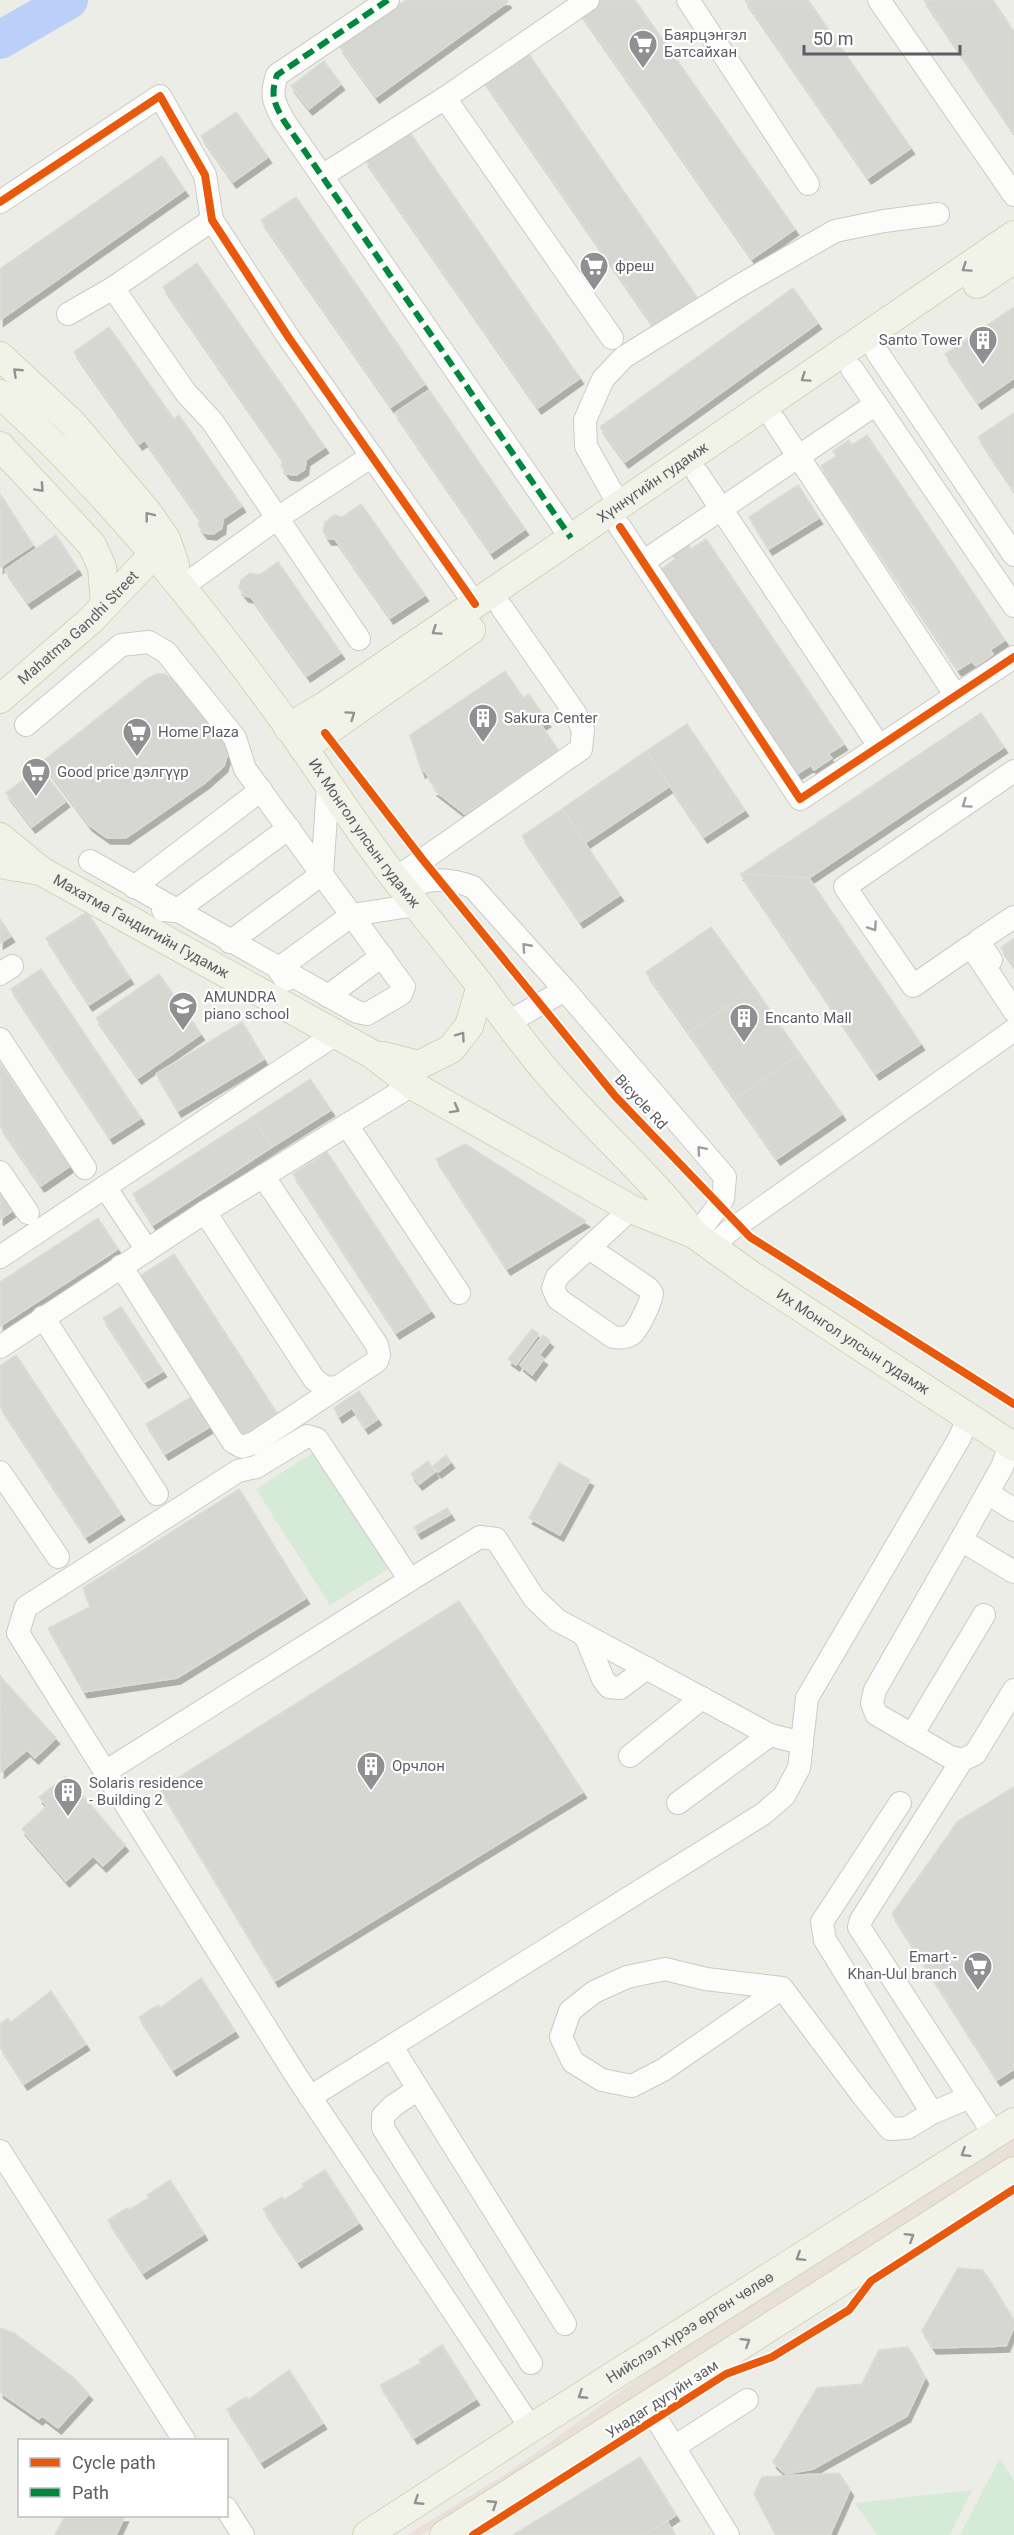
<svg xmlns="http://www.w3.org/2000/svg" width="1014" height="2535" font-family="Roboto,sans-serif">
<style>
.medical{fill:#e9e0da}
.green{fill:#d5ead7}
.lines{fill:none;stroke-linecap:round;stroke-linejoin:round}
.river{stroke:#bbcff8;stroke-width:38}
.building{fill:#d6d6d2;stroke:#dcdcd6;stroke-width:1.5;filter:url(#shadow)}
.minor-casing{stroke:#c9cbc9;stroke-width:24}
.major-casing{stroke:#d5d4b5;stroke-width:30}
.minor{stroke:#fcfcfb;stroke-width:22}
.major{stroke:#f2f3e8;stroke-width:28}
.quiet{stroke:#00873e;stroke-width:6;stroke-dasharray:12 6;stroke-linecap:butt}
.cycleway-casing{stroke:#fff;stroke-width:11}
.cycleway{stroke:#e8590c;stroke-width:8}
.oneway{stroke:#909293}
.oneway2{stroke:#9c9da1}
.labels{text-anchor:middle;stroke-width:4.5;stroke-linejoin:round;paint-order:stroke}
.poi-label{font-size:15px;fill:#5c5e65;stroke:#fff;text-anchor:start}
.street-label{font-size:15px;fill:#5c5e65;stroke:#fff}
</style>
<defs>
<filter id="shadow"><feDropShadow dx="3.5" dy="6" stdDeviation="0" flood-color="#0004"/></filter>
</defs>
<rect width="100%" height="100%" fill="#edede7"/>
<polygon class="medical" points="1014,2138 1014,2157 421,2535 407,2535 512,2470 683,2346"/>
<g class="green">
<polygon points="316,1451 390,1568 330,1605 256,1489"/>
<polygon points="1000,2458 1014,2481 1014,2535 960,2535"/>
<polygon points="972,2490 950,2535 877,2535 855,2503"/>
</g>
<g class="lines">
<polyline class="river" points="0,40 69,0"/>
</g>
<g class="building">
<polygon points="406,0 506,0 508,2 376,97 340,47"/>
<polygon points="595,0 635,0 795,229 752,259 579,11"/>
<polygon points="745,0 808,0 911,148 868,178"/>
<polygon points="924,0 993,0 1014,32 1014,133"/>
<polygon points="525,49 697,297 654,327 482,78"/>
<polygon points="324,61 341,84 309,109 291,86"/>
<polygon points="236,112 268,157 233,182 201,136"/>
<polygon points="408,130 580,378 538,408 365,160"/>
<polygon points="162,156 185,190 0,320 0,269"/>
<polygon points="296,197 425,384 391,407 261,220"/>
<polygon points="197,263 325,447 306,460 305,469 296,475 287,474 281,466 283,460 163,287"/>
<polygon points="793,288 818,323 625,462 600,427"/>
<polygon points="1014,307 1014,378 978,403 945,354"/>
<polygon points="109,327 174,419 179,415 242,506 223,519 222,528 213,534 204,533 198,525 200,519 145,440 139,444 74,352"/>
<polygon points="429,390 525,529 491,553 395,413"/>
<polygon points="1014,413 1014,491 978,437"/>
<polygon points="867,435 1005,640 990,650 993,654 976,666 972,661 958,670 821,466 836,456 833,451 849,440 852,445"/>
<polygon points="798,485 819,518 769,549 749,517"/>
<polygon points="0,494 33,545 0,567"/>
<polygon points="361,504 425,595 390,618 335,539 328,539 323,531 325,522 334,515 342,517"/>
<polygon points="56,535 78,569 28,603 5,570"/>
<polygon points="706,539 844,744 828,754 832,758 814,770 811,765 797,774 660,570 675,559 672,555 688,544 691,549"/>
<polygon points="278,562 341,653 307,676 251,597 245,596 239,588 241,580 250,573 259,575"/>
<polygon points="505,671 523,698 529,694 547,721 541,725 559,751 465,814 434,790 437,790 424,770 422,772 410,735"/>
<polygon points="157,674 165,674 177,682 226,743 228,753 224,766 205,783 126,838 107,838 89,825 42,762 148,678"/>
<polygon points="981,713 1004,747 809,878 741,874"/>
<polygon points="687,724 745,810 704,837 646,751"/>
<polygon points="646,751 670,786 585,843 562,809"/>
<polygon points="40,767 66,801 32,827 6,793"/>
<polygon points="562,809 620,895 580,922 522,836"/>
<polygon points="741,874 809,878 921,1044 876,1074"/>
<polygon points="87,912 130,978 89,1005 46,938"/>
<polygon points="0,919 11,936 0,943"/>
<polygon points="711,927 754,987 689,1033 646,972"/>
<polygon points="1014,938 1014,966 1001,948"/>
<polygon points="41,969 141,1118 110,1138 11,989"/>
<polygon points="159,974 201,1034 138,1078 96,1018"/>
<polygon points="754,987 800,1054 735,1099 689,1033"/>
<polygon points="242,1022 264,1059 178,1111 156,1074"/>
<polygon points="800,1054 842,1114 777,1159 735,1099"/>
<polygon points="0,1063 70,1166 41,1186 0,1126"/>
<polygon points="310,1079 331,1110 272,1147 252,1117"/>
<polygon points="252,1117 272,1147 153,1225 133,1194"/>
<polygon points="465,1144 586,1221 507,1269 436,1159"/>
<polygon points="327,1152 431,1311 396,1333 293,1174"/>
<polygon points="0,1192 12,1211 0,1219"/>
<polygon points="98,1218 118,1249 0,1326 0,1282"/>
<polygon points="174,1254 277,1413 243,1435 140,1276"/>
<polygon points="121,1307 163,1371 145,1382 103,1318"/>
<polygon points="532,1329 539,1334 516,1365 508,1359"/>
<polygon points="543,1335 550,1341 539,1355 544,1359 532,1375 520,1365"/>
<polygon points="16,1355 121,1514 86,1537 0,1406 0,1366"/>
<polygon points="359,1391 378,1419 365,1428 352,1408 339,1417 334,1408"/>
<polygon points="198,1393 216,1423 165,1454 146,1424"/>
<polygon points="446,1455 451,1462 438,1472 433,1466"/>
<polygon points="428,1461 435,1472 419,1484 411,1474"/>
<polygon points="559,1463 590,1480 560,1535 529,1518"/>
<polygon points="239,1489 306,1598 177,1678 84,1692 48,1628 90,1607 83,1588"/>
<polygon points="447,1508 451,1514 418,1533 414,1527"/>
<polygon points="459,1601 583,1792 275,1981 160,1789"/>
<polygon points="0,1676 56,1738 35,1758 27,1750 1,1772"/>
<polygon points="66,1776 125,1845 103,1866 93,1856 66,1881 22,1829 47,1806 39,1797"/>
<polygon points="1014,1787 1014,2069 997,2080 892,1914 958,1821"/>
<polygon points="201,1978 235,2031 173,2070 139,2017 158,2005 160,2008"/>
<polygon points="51,1991 86,2044 24,2084 0,2047 0,2024 8,2018 11,2022"/>
<polygon points="325,2170 359,2223 298,2262 263,2209 282,2197 284,2200 304,2187 302,2184"/>
<polygon points="170,2180 204,2234 143,2273 108,2220 127,2208 129,2210 149,2198 147,2195"/>
<polygon points="958,2268 983,2270 1014,2321 1014,2327 1006,2346 933,2348 922,2331"/>
<polygon points="0,2328 14,2333 73,2377 89,2394 58,2428 42,2416 39,2419 0,2392"/>
<polygon points="442,2345 476,2399 414,2438 380,2385 421,2363 419,2360"/>
<polygon points="908,2347 925,2378 907,2416 813,2469 786,2474 773,2462 817,2388 862,2384 879,2350"/>
<polygon points="289,2370 323,2423 261,2462 227,2409 246,2397 248,2400"/>
<polygon points="640,2457 676,2515 667,2521 643,2535 513,2535"/>
<polygon points="839,2473 850,2490 830,2535 776,2535 754,2494 762,2477"/>
<polygon points="65,2516 125,2516 116,2535 55,2535"/>
<polygon points="667,2521 675,2535 643,2535"/>
</g>
<g class="lines">
<g class="minor-casing">
<g id="minor">
<path d="M388,0L277,75C270,96 274,103 284,121L571,538"/>
<polyline points="688,0 808,184"/>
<polyline points="879,0 1014,195"/>
<polyline points="445,98 612,338"/>
<polyline points="322,176 445,98 588,0"/>
<polyline points="0,202 160,96 205,175 212,220 289,338 475,604"/>
<polyline points="113,288 186,393 212,421 359,639"/>
<polyline points="68,314 113,288 212,220"/>
<polyline points="877,352 1014,555"/>
<polyline points="852,369 1014,606"/>
<polyline points="775,421 956,696"/>
<polyline points="698,474 879,746"/>
<polyline points="619,505 586,446 585,420 603,379 624,357 739,286 835,231 884,221 938,214"/>
<polyline points="620,527 800,799 1014,657"/>
<polyline points="643,562 876,404"/>
<polyline points="182,587 276,519 372,456"/>
<polyline points="26,725 121,645 149,642 166,652 235,738 245,769 404,987 401,994 367,1014 357,1012 90,861"/>
<polyline points="1014,771 845,887 913,986 971,946 1014,1011"/>
<polyline points="395,879 581,749 583,730 575,713 502,608"/>
<polyline points="134,887 261,790"/>
<path d="M404,890C425,877 450,878 473,887L565,990"/>
<polyline points="163,910 176,911 289,828"/>
<polyline points="230,942 322,874 328,787"/>
<polyline points="991,960 978,941 1014,917"/>
<polyline points="0,974 12,966"/>
<polyline points="286,980 278,969 352,915 416,905"/>
<polyline points="328,996 382,956"/>
<polyline points="507,1023 565,990 725,1177 723,1199 696,1236"/>
<polyline points="0,1039 85,1168"/>
<polyline points="347,1125 459,1293"/>
<polyline points="0,1172 28,1213"/>
<polyline points="205,1212 314,1379 326,1388 338,1387 377,1361 379,1355 377,1345 263,1176"/>
<polyline points="713,1247 728,1232 1014,1030"/>
<path d="M589,1248L648,1288L652,1293C651,1302 639,1328 632,1334C627,1338 619,1338 613,1337L558,1299L553,1288L557,1277L631,1209"/>
<polyline points="147,1250 105,1187 336,1034"/>
<polyline points="0,1257 105,1187"/>
<polyline points="121,1266 233,1442 242,1447 254,1443 338,1387"/>
<polyline points="43,1317 157,1494"/>
<polyline points="0,1347 205,1212 412,1085"/>
<polyline points="1010,1445 1002,1467 961,1540 1014,1572"/>
<polyline points="0,1472 58,1557"/>
<polyline points="988,1493 1014,1510"/>
<polyline points="961,1540 875,1690 872,1703 876,1714 950,1757 962,1760 975,1754 1014,1690"/>
<polyline points="410,1580 480,1537 496,1539 534,1598 557,1620 770,1735 802,1743"/>
<polyline points="585,1635 603,1679 609,1687 620,1688 647,1668"/>
<polyline points="912,1735 984,1615"/>
<polyline points="630,1756 702,1698"/>
<polyline points="962,1760 861,1920 859,1927 994,2134"/>
<polyline points="105,1772 410,1580 317,1439 307,1436 256,1467 238,1471 26,1607 18,1633 295,2074 531,2428"/>
<polyline points="678,1803 770,1735"/>
<polyline points="900,1803 822,1922 825,1940 932,2113"/>
<polyline points="782,1988 663,2070 632,2086 602,2080 573,2062 561,2037 570,2011 594,1992 627,1977 665,1969 706,1979 782,1988 863,2096 890,2129 907,2128 932,2113 970,2097"/>
<polyline points="392,2047 565,2324"/>
<polyline points="418,2089 393,2106 383,2116 383,2128 531,2363"/>
<polyline points="310,2097 763,1814 784,1796 799,1768 807,1698 959,1439 968,1419"/>
<polyline points="0,2151 184,2440"/>
<polyline points="648,2405 728,2535"/>
<polyline points="674,2447 747,2400"/>
<polyline points="226,2508 243,2535"/>
</g>
</g>
<g class="major-casing">
<g id="major">
<polyline points="977,284 1014,259"/>
<polyline points="0,356 72,423 148,513 166,539 175,565"/>
<path id="s1" d="M0,394C115,498 214,621 303,747C334,792 364,839 398,882C425,916 453,950 480,985C504,1017 527,1050 554,1080C599,1133 654,1179 694,1234"/>
<polyline points="0,446 92,545 102,567 105,604"/>
<path id="s2" d="M0,699L91,620L154,554"/>
<path id="s3" d="M288,728L326,705L475,604L1014,235"/>
<polyline points="303,748 471,630"/>
<polyline points="0,837 40,870"/>
<path id="s4" d="M0,864L41,871L372,1054L412,1085L631,1209L694,1234L751,1275L1014,1447"/>
<polyline points="383,1056 419,1065 451,1049 469,1026 481,986"/>
<path id="s5" d="M367,2535L531,2428L1014,2122"/>
<polyline points="444,2535 1014,2171"/>
</g>
</g>
<use href="#minor" class="minor"/>
<use href="#major" class="major"/>
<path class="quiet" d="M388,0L277,75C270,96 274,103 284,121L571,538"/>
<g class="cycleway-casing">
<g id="cycleway">
<polyline points="0,202 160,96 205,175 212,220 289,338 475,604"/>
<polyline points="620,527 800,799 1014,657"/>
<polyline points="325,733 423,860 615,1096 750,1237 1014,1404"/>
<polyline points="473,2535 726,2374 772,2357 849,2310 871,2281 1014,2189"/>
</g>
</g>
<use href="#cycleway" class="cycleway"/>
</g>
<defs><path id="oneway-chevron" d="M-2-3.5L2.5 0L-2 3.5" fill="none" stroke-width="1.6" stroke-linecap="round" stroke-linejoin="round" transform="scale(1.5)"/></defs>
<g class="oneway">
<use href="#oneway-chevron" transform="translate(966 268) rotate(146)"/>
<use href="#oneway-chevron" transform="translate(17 372) rotate(-137)"/>
<use href="#oneway-chevron" transform="translate(805 378) rotate(146)"/>
<use href="#oneway-chevron" transform="translate(40 488) rotate(47)"/>
<use href="#oneway-chevron" transform="translate(149 516) rotate(-128)"/>
<use href="#oneway-chevron" transform="translate(436 631) rotate(146)"/>
<use href="#oneway-chevron" transform="translate(351 715) rotate(-35)"/>
<use href="#oneway-chevron" transform="translate(461 1036) rotate(-54)"/>
<use href="#oneway-chevron" transform="translate(455 1109) rotate(29)"/>
<use href="#oneway-chevron" transform="translate(965 2153) rotate(148)"/>
<use href="#oneway-chevron" transform="translate(910 2237) rotate(-32)"/>
<use href="#oneway-chevron" transform="translate(800 2257) rotate(148)"/>
<use href="#oneway-chevron" transform="translate(746 2342) rotate(-32)"/>
<use href="#oneway-chevron" transform="translate(582 2395) rotate(147)"/>
<use href="#oneway-chevron" transform="translate(418 2501) rotate(147)"/>
<use href="#oneway-chevron" transform="translate(493 2504) rotate(-33)"/>
</g>
<g class="oneway2">
<use href="#oneway-chevron" transform="translate(966 804) rotate(145)"/>
<use href="#oneway-chevron" transform="translate(873 927) rotate(56)"/>
<use href="#oneway-chevron" transform="translate(526 947) rotate(-132)"/>
<use href="#oneway-chevron" transform="translate(701 1150) rotate(-131)"/>
</g>
<defs>
<g id="supermarket-pin" transform="scale(1.5)"><path d="M0 17L-7.5 6A9.5 9.5 0 1 1 7.5 6Z" fill="#8f9092" stroke="#fff"/><path d="M-6-5.5h2.5l.6 2H6L4.5 2H-2.5L-4.4-4H-6ZM-1.5 3.2a1.3 1.3 0 1 0 .1 0ZM3 3.2a1.3 1.3 0 1 0 .1 0Z" fill="#fff"/></g>
<g id="building-pin" transform="scale(1.5)"><path d="M0 17L-7.5 6A9.5 9.5 0 1 1 7.5 6Z" fill="#8f9092" stroke="#fff"/><path d="M-4-6H4V6H1V3H-1V6H-4ZM-2.5-4.3h1.7v1.8h-1.7ZM.8-4.3h1.7v1.8H.8ZM-2.5-1h1.7V.8h-1.7ZM.8-1h1.7V.8H.8Z" fill="#fff"/></g>
<g id="school-pin" transform="scale(1.5)"><path d="M0 17L-7.5 6A9.5 9.5 0 1 1 7.5 6Z" fill="#8f9092" stroke="#fff"/><path d="M0-5L7-2L0 1L-7-2ZM-4 1L0 2.5L4 1V4Q0 6-4 4Z" fill="#fff"/></g>
</defs>
<g fill-rule="evenodd">
<use href="#supermarket-pin" x="643" y="44"/>
<use href="#supermarket-pin" x="594" y="266"/>
<use href="#building-pin" x="983" y="340"/>
<use href="#building-pin" x="483" y="718"/>
<use href="#supermarket-pin" x="137" y="732"/>
<use href="#supermarket-pin" x="36" y="772"/>
<use href="#school-pin" x="183" y="1006"/>
<use href="#building-pin" x="744" y="1018"/>
<use href="#building-pin" x="371" y="1766"/>
<use href="#building-pin" x="68" y="1792"/>
<use href="#supermarket-pin" x="978" y="1966"/>
</g>
<g class="labels">
<g class="poi-label">
<text x="664" y="40">Баярцэнгэл<tspan x="664" dy="17">Батсайхан</tspan></text>
<text x="615" y="271">фреш</text>
<text x="962" y="345" text-anchor="end">Santo Tower</text>
<text x="504" y="723">Sakura Center</text>
<text x="158" y="737">Home Plaza</text>
<text x="57" y="777">Good price дэлгүүр</text>
<text x="204" y="1002">AMUNDRA<tspan x="204" dy="17">piano school</tspan></text>
<text x="765" y="1023">Encanto Mall</text>
<text x="392" y="1771">Орчлон</text>
<text x="89" y="1788">Solaris residence<tspan x="89" dy="17">- Building 2</tspan></text>
<text x="957" y="1962" text-anchor="end">Emart -<tspan x="957" dy="17">Khan-Uul branch</tspan></text>
</g>
<g class="street-label">
<text dy="5" stroke="none"><textPath href="#s3" startOffset="440">Хүннүгийн гудамж</textPath></text>
<text dy="5" stroke="none"><textPath href="#s2" startOffset="106">Mahatma Gandhi Street</textPath></text>
<text dy="5" stroke="none"><textPath href="#s1" startOffset="572">Их Монгол улсын гудамж</textPath></text>
<text dy="5" stroke="none"><textPath href="#s4" startOffset="156">Махатма Гандигийн Гудамж</textPath></text>
<text transform="translate(641 1102) rotate(47)" y="5">Bicycle Rd</text>
<text dy="5" stroke="none"><textPath href="#s4" startOffset="982">Их Монгол улсын гудамж</textPath></text>
<text dy="5" stroke="none"><textPath href="#s5" startOffset="384">Нийслэл хүрээ өргөн чөлөө</textPath></text>
<text transform="translate(662 2399) rotate(-33)" y="5">Унадаг дугуйн зам</text>
</g>
</g>
<rect x="18" y="2439" width="210" height="78" fill="#ffffff" stroke="#bebfc1" stroke-width="1.5"/>
<rect x="30" y="2458" width="30" height="9" fill="#e8590c" stroke="#bebfc1" stroke-width="1.5"/>
<text x="72" y="2469" font-size="18" fill="#5c5e65">Cycle path</text>
<rect x="30" y="2488" width="30" height="9" fill="#00873e" stroke="#bebfc1" stroke-width="1.5"/>
<text x="72" y="2499" font-size="18" fill="#5c5e65">Path</text>
<path d="M804 45v9h156v-9" fill="none" stroke="#5c5e65" stroke-width="3"/>
<text x="813" y="45" font-size="18" fill="#5c5e65" stroke="#ffffff" stroke-width="4.5" paint-order="stroke">50 m</text>
</svg>
